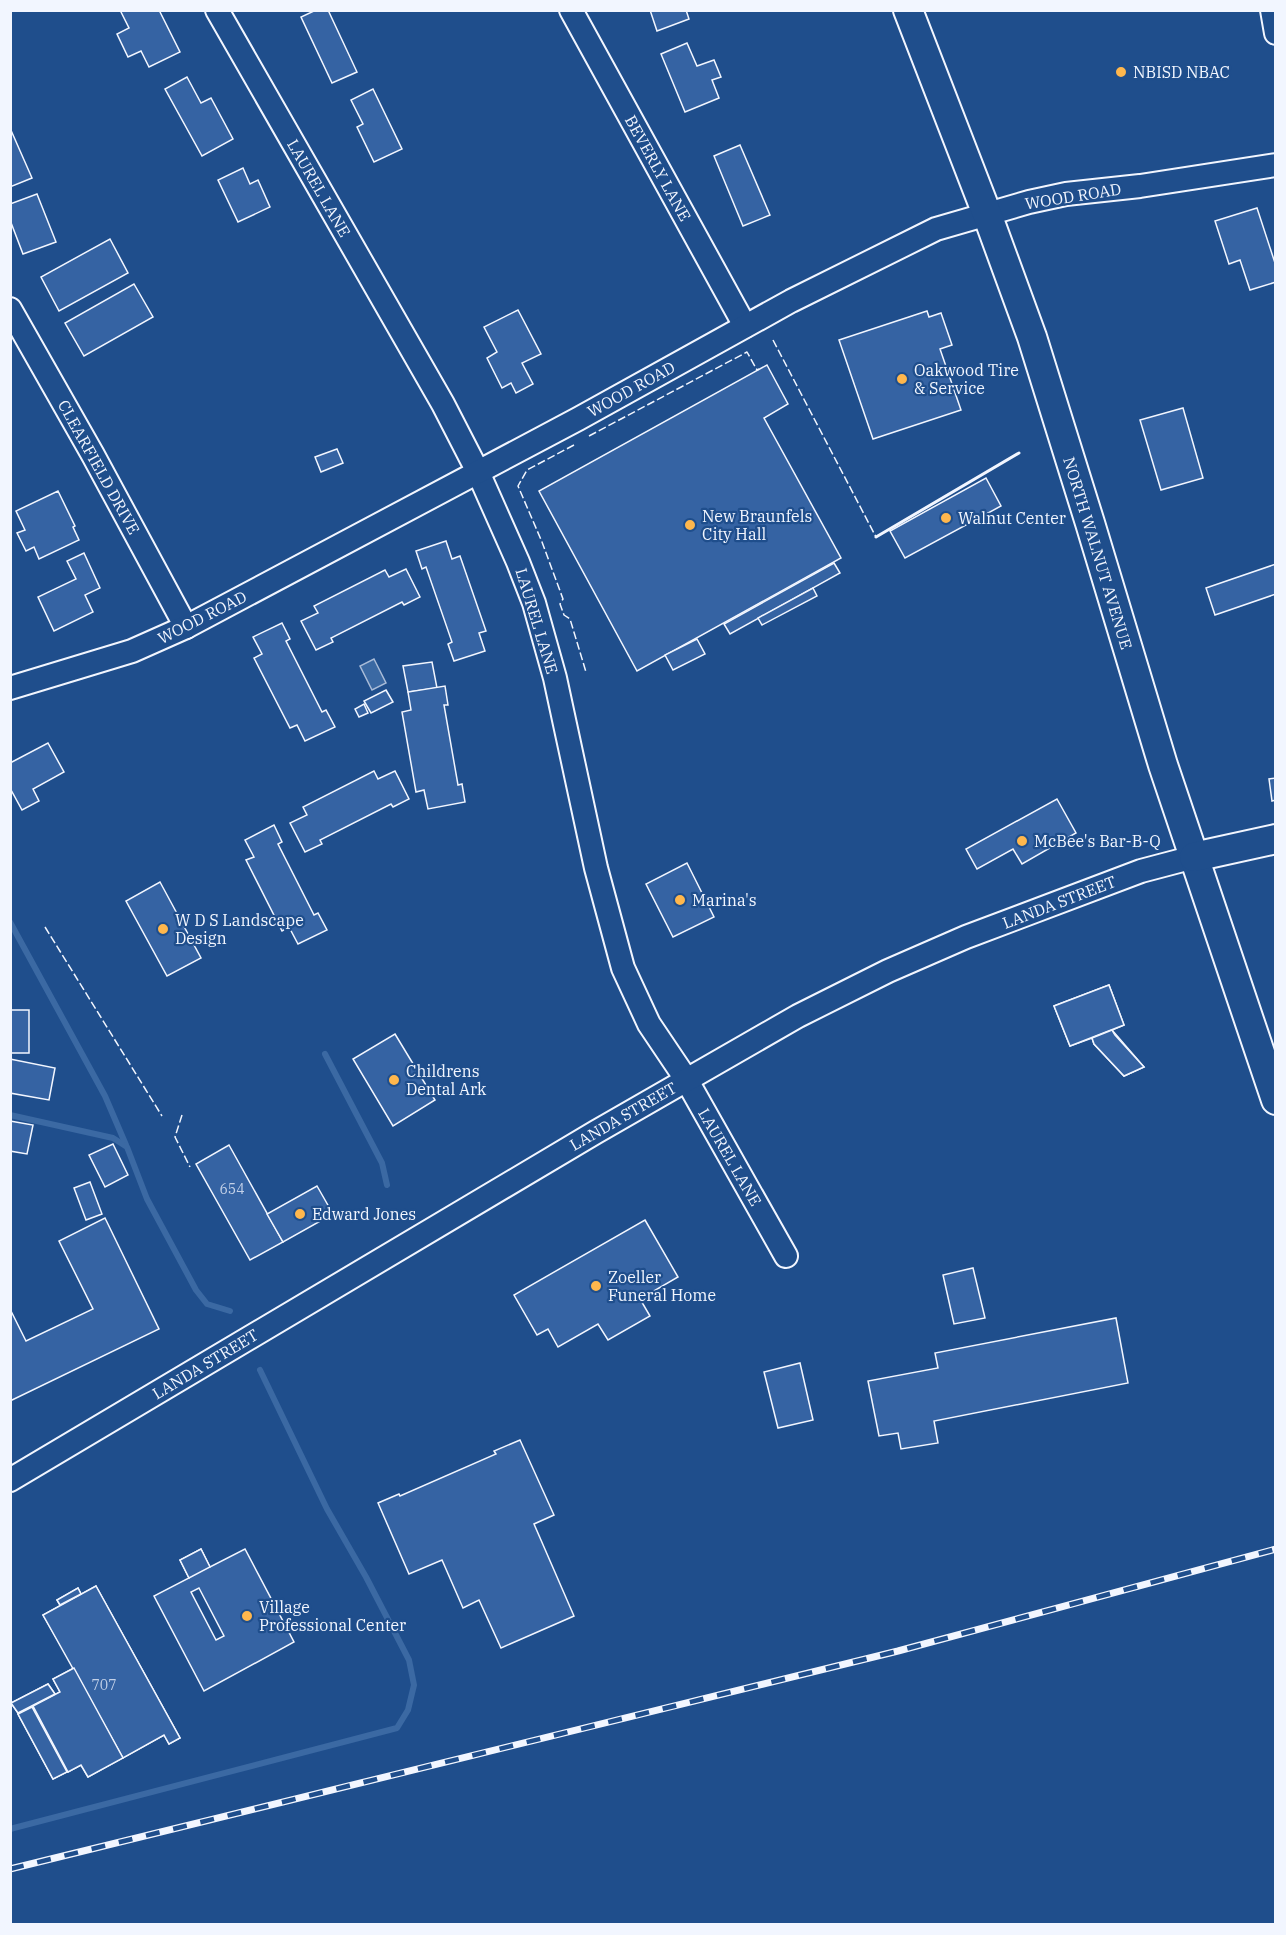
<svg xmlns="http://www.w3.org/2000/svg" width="1286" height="1935" font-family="'IBM Plex Serif',serif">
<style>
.water{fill:#3b69a3;stroke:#a8bbd7;stroke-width:1.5}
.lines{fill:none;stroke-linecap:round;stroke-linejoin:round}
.stream{stroke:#3b69a3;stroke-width:6}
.building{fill:#3563a3;stroke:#f2f6ff;stroke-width:1.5;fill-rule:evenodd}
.minor-casing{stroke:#f2f6ff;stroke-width:26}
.major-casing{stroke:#f2f6ff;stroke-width:32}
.minor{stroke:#1f4e8c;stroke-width:22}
.major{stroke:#1f4e8c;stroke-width:28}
.rail-casing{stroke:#f2f6ff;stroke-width:7}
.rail{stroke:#1f4e8c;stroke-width:4.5;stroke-dasharray:14;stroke-linecap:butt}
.fence{stroke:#f2f6ff;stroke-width:1.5;stroke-dasharray:8 3;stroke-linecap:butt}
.wall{stroke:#f2f6ff;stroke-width:3}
.poi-dot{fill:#ffb74d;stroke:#1f4e8c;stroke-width:2}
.labels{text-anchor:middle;stroke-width:4.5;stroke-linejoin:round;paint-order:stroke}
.number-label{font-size:14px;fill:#c3d1e8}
.poi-label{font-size:16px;fill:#f2f6ff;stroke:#1f4e8c;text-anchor:start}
.street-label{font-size:16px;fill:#f2f6ff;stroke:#1f4e8c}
</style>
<rect width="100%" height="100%" fill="#1f4e8c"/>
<polygon class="water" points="374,659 386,683 372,690 360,666"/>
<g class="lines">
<g class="stream">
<polyline points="10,922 105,1096 126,1145"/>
<polyline points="325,1054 382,1163 387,1185"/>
<polyline points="10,1115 113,1138 127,1147 147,1199 196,1290 207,1304 230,1311"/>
<polyline points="10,1829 397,1728 408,1710 414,1685 409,1660 366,1577 327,1509 260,1370"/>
</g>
</g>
<g class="building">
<polygon points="120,10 159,10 180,52 149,67 141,51 128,57 117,34 129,28"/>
<polygon points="316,10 328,10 357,72 332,83 301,17"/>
<polygon points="650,10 686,10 689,19 657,31"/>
<polygon points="687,43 697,66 714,60 721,77 712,80 719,98 685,112 661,54"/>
<polygon points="187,77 201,103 211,98 233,139 202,156 165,89"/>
<polygon points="373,89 402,149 374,162 357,127 363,124 351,100"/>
<polygon points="10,128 32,178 10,187"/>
<polygon points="740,145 770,215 743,226 714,156"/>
<polygon points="243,168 250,184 258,180 270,207 238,222 218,180"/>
<polygon points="37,194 56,242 23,254 10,220 10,204"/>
<polygon points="1257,208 1276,266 1276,282 1250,290 1240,260 1229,264 1215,221"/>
<polygon points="110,239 128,273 59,311 41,277"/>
<polygon points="134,284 153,317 84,356 65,323"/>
<polygon points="518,310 541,354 522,363 533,384 516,393 511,383 502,388 487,358 497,352 484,327"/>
<polygon points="927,311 929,317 941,313 952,345 940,349 961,410 873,439 839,340"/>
<polygon points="767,365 788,404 764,418 841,558 637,671 539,491"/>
<polygon points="1183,408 1203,478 1161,490 1140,420"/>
<polygon points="337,449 343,463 321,472 315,457"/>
<polygon points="986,478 1001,506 905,558 890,531"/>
<polygon points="58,491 75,526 73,527 79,540 39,559 34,547 26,551 17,533 25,530 16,511"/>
<polygon points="446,541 452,559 460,556 486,631 479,633 485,651 454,661 448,644 452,642 426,567 422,569 416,551"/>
<polygon points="84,553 100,588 85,595 93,612 54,631 38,597 76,579 67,561"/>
<polygon points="834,563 840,573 730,634 724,624"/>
<polygon points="1276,564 1276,594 1215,615 1206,588"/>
<polygon points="406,569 420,597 404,605 402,602 331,638 333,642 316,650 301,621 318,613 314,606 385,570 389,577"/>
<polygon points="813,588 817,596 762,625 758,618"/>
<polygon points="282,623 290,639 286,641 322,712 326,710 335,727 305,741 297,725 290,728 254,658 262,654 253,637"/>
<polygon points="697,639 705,654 673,670 665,655"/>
<polygon points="432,662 437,688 408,692 403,666"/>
<polygon points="445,686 448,705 444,705 458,785 462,784 465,802 428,809 424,790 416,792 402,712 411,710 408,692"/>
<polygon points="386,690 393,702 371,713 364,701"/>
<polygon points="364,704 368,713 359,717 355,709"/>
<polygon points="48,743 64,772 33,789 39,801 22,810 10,788 10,763"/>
<polygon points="374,771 378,779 395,771 409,799 393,807 391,804 320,840 322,844 305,852 290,823 307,815 303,807"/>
<polygon points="1276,778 1276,800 1272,801 1269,779"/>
<polygon points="1057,799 1076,833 1022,864 1013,849 977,869 966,849"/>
<polygon points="274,825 282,842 278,844 314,915 318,913 327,930 298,944 289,927 282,931 246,860 254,857 245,840"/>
<polygon points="687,863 714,917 673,937 646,884"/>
<polygon points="160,882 201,958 167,976 126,901"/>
<polygon points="1109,985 1124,1025 1112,1030 1144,1067 1124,1076 1094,1044 1092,1038 1070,1046 1054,1006"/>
<polygon points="1109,985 1124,1025 1070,1046 1054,1006"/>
<rect x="10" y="1010" width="19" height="43"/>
<polygon points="1112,1030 1115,1035 1144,1067 1124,1076 1094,1044 1092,1038"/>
<polygon points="395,1034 435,1100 393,1126 353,1059"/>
<polygon points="10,1059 55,1068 49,1100 10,1093"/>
<polygon points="10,1121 33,1125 27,1154 10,1151"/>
<polygon points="113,1144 128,1175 105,1187 89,1155"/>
<polygon points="229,1145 283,1242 250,1260 196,1164"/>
<polygon points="90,1182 102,1214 86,1220 74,1188"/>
<polygon points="317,1186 333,1214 283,1242 267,1214"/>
<polygon points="105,1218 159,1329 10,1401 10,1309 26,1341 93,1309 59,1241"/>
<polygon points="645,1220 678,1277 640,1299 650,1316 608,1340 598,1324 558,1347 548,1329 537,1335 514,1295"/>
<polygon points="973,1268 985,1318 954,1324 943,1275"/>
<polygon points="1116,1318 1128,1383 934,1421 938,1443 901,1449 898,1433 879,1436 868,1381 938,1368 935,1353"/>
<polygon points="800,1363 813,1420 778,1428 764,1372"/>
<polygon points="520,1440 554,1515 534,1524 574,1616 501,1648 479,1600 463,1608 442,1560 409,1574 378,1503 399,1494 400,1496 496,1454 494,1451"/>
<path d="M201,1549L210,1567L245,1549L294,1642L204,1691L154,1596L189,1578L180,1560ZM199,1588L224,1636L216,1640L191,1592Z"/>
<polygon points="201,1549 210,1567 189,1578 180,1560"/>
<polygon points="96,1586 180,1738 169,1744 164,1735 88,1777 81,1765 68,1772 33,1706 60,1692 53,1679 74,1668 43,1615"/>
<polygon points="96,1586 180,1738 169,1744 164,1735 123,1758 43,1615"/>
<polygon points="78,1588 81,1594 60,1605 57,1600"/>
<polygon points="78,1588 81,1594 60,1605 57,1600"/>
<polygon points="74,1668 123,1758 88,1777 81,1765 68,1772 33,1706 60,1692 53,1679"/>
<polygon points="48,1684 55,1694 18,1713 11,1703"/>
<polygon points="48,1684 55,1694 18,1713 11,1703"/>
<polygon points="32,1707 67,1772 53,1779 18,1714"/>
<polygon points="32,1707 67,1772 53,1779 18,1714"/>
</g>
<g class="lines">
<g class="minor-casing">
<g id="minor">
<polyline points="217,10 443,404 478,472 518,562 534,603 555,678 596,868 623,968 649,1024 686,1079 786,1256"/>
<polyline points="571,10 745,326"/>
<polyline points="1272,10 1276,33"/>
<polyline points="10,309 93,455 186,627"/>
<polyline points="10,688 132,651 186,627 578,419 791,301 936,229 1029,202 1066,194 1140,186 1276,165"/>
<polyline points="10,1480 596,1132 798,1016 888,971 966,937 1141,871 1194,857"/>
</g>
</g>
<g class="major-casing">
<g id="major">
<polyline points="908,10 987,214 1032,337 1090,523 1163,765 1276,1100"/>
<polyline points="1194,857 1276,839"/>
</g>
</g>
<use href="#minor" class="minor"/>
<use href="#major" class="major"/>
<g class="rail-casing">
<polyline id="rail" points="10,1869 898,1651 1276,1549"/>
</g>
<use href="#rail" class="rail"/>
<g class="fence">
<polyline points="773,340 876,537"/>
<polyline points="589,436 747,352 757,370 759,369"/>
<polyline points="574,445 527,470 518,486 542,542 563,599 560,604 564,615 570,619 586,672"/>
<polyline points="45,927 162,1116"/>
<polyline points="182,1115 175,1137 190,1167"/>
</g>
<polyline class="wall" points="876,537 1019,453"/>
</g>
<g class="poi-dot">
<circle cx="1121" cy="72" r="6"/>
<circle cx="902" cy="379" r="6"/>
<circle cx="946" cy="518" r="6"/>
<circle cx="690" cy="525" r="6"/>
<circle cx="1022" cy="841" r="6"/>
<circle cx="680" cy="900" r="6"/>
<circle cx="163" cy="929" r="6"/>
<circle cx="394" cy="1080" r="6"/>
<circle cx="300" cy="1214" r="6"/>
<circle cx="596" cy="1286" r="6"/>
<circle cx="247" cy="1616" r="6"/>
</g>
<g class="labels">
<g class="number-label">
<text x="232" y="1194">654</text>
<text x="104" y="1690">707</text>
</g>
<g class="poi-label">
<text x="1133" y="78">NBISD NBAC</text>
<text x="914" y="376">Oakwood Tire<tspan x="914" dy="18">&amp; Service</tspan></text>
<text x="702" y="522">New Braunfels<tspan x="702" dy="18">City Hall</tspan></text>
<text x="958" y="524">Walnut Center</text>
<text x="1034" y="847">McBee's Bar-B-Q</text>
<text x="692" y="906">Marina's</text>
<text x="175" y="926">W D S Landscape<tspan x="175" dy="18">Design</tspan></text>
<text x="406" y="1077">Childrens<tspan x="406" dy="18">Dental Ark</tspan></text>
<text x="312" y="1220">Edward Jones</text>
<text x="608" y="1283">Zoeller<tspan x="608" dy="18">Funeral Home</tspan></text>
<text x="259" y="1613">Village<tspan x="259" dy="18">Professional Center</tspan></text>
</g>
<g class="street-label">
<text transform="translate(658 168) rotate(61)" y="6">BEVERLY LANE</text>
<text transform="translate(319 188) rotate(60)" y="6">LAUREL LANE</text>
<text transform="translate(1073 196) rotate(-9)" y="6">WOOD ROAD</text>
<text transform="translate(631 389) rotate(-29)" y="6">WOOD ROAD</text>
<text transform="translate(99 467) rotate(61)" y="6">CLEARFIELD DRIVE</text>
<text transform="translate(1098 553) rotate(73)" y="6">NORTH WALNUT AVENUE</text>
<text transform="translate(202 617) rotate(-27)" y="6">WOOD ROAD</text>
<text transform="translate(537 621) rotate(73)" y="6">LAUREL LANE</text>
<text transform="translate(1059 902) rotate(-21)" y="6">LANDA STREET</text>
<text transform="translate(623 1116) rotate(-30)" y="6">LANDA STREET</text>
<text transform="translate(730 1157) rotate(60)" y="6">LAUREL LANE</text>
<text transform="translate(205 1364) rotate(-31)" y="6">LANDA STREET</text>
</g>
</g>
<rect width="1286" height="1935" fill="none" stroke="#f2f6ff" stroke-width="24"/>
</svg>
